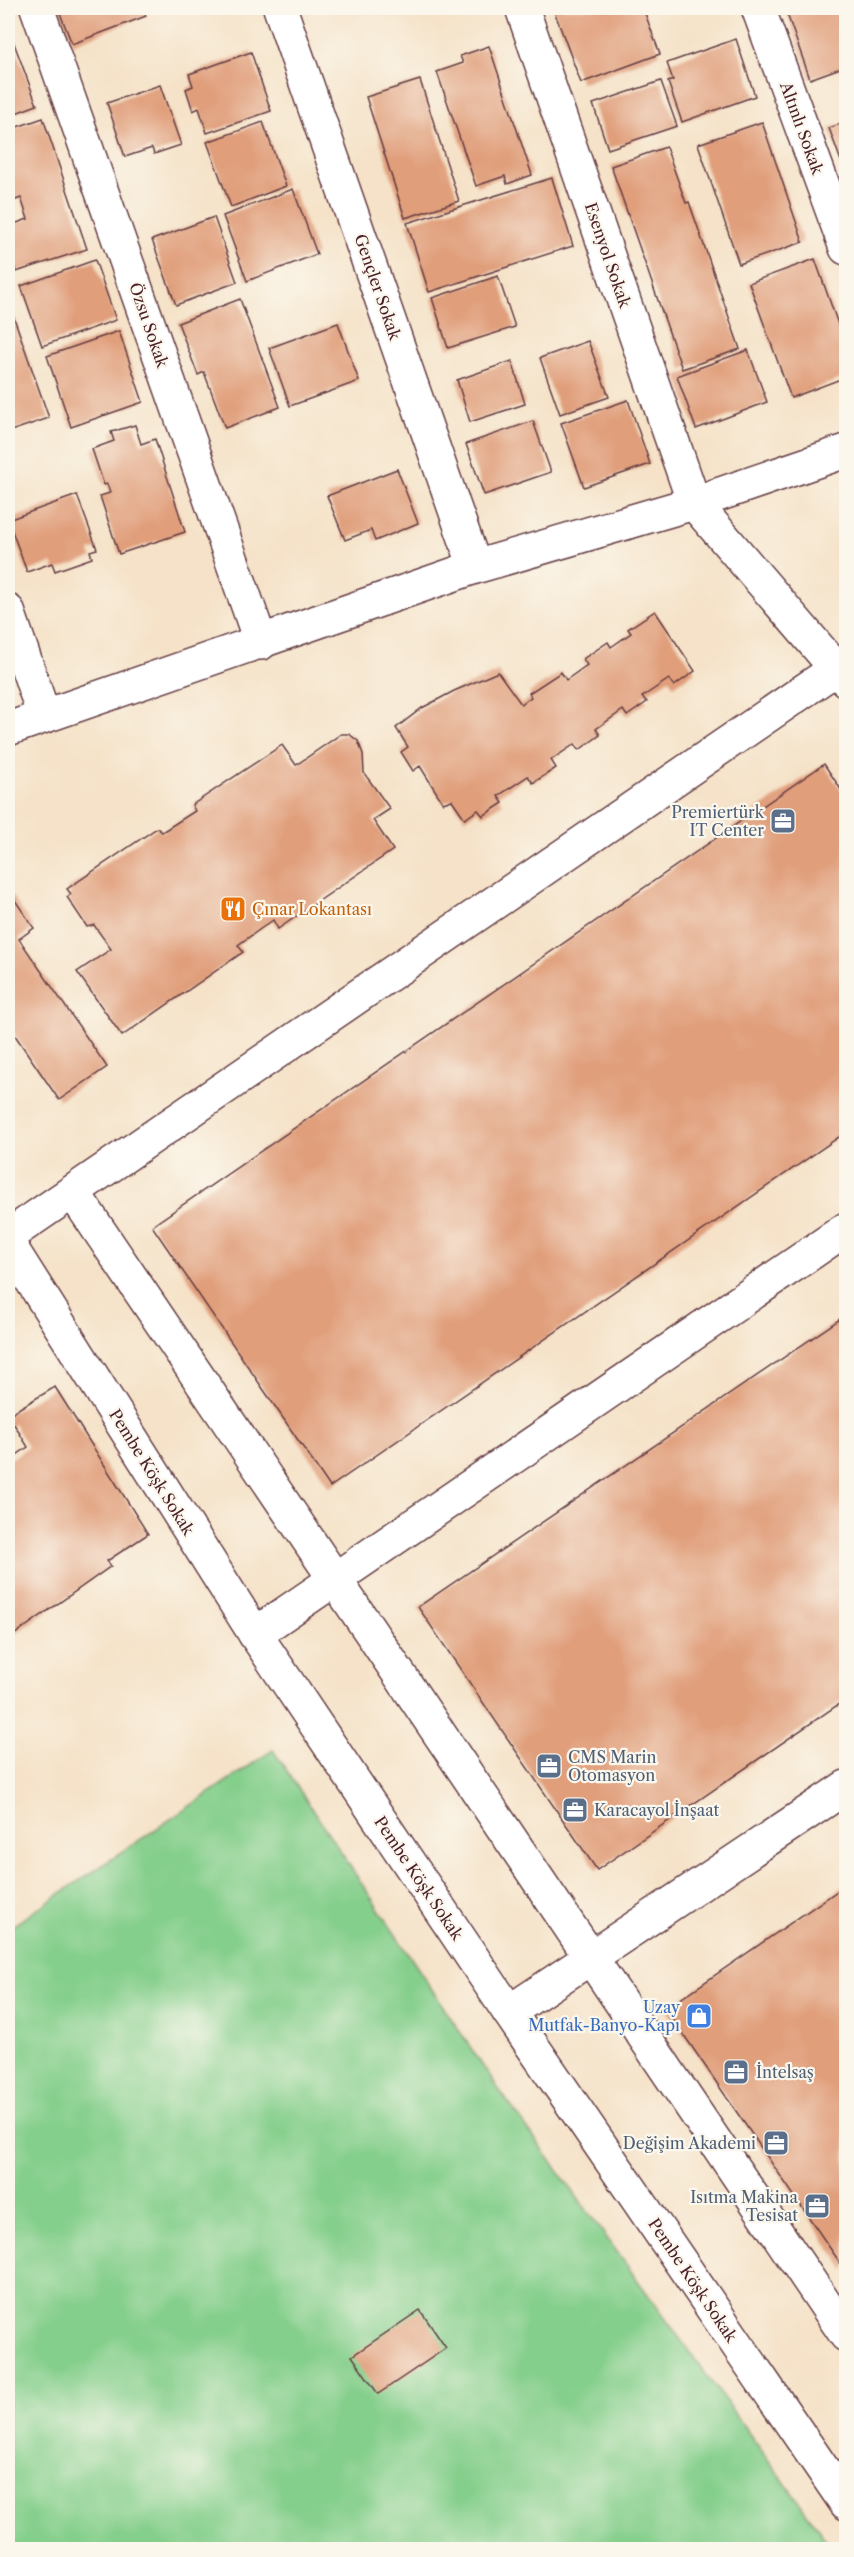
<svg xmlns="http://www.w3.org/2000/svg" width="854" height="2557" font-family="'Libre Caslon Text',serif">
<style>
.green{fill:#85cf8c;stroke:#68775c;stroke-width:1.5}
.building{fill:#e09e7a}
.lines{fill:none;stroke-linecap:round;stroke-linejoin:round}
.minor-casing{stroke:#643c43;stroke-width:36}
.minor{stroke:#fff;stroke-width:33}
.labels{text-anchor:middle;stroke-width:4.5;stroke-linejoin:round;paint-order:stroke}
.street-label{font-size:16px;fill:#4a1f2b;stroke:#fbf7ec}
.service-label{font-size:16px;fill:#4e5e75;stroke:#fbf7ec;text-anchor:end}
.food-label{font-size:16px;fill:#c56008;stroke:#fbf7ec;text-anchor:start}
.shop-label{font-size:16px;fill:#366cbe;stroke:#fbf7ec;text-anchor:end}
</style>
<rect width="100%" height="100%" fill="#fbf7ec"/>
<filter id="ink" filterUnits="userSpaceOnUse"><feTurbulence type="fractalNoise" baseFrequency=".0167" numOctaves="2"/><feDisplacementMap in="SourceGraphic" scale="12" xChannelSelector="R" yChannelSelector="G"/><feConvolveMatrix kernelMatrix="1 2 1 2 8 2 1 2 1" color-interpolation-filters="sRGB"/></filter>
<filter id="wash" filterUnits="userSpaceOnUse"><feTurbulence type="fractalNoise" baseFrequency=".008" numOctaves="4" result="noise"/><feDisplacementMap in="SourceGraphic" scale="24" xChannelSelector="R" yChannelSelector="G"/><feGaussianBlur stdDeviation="1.35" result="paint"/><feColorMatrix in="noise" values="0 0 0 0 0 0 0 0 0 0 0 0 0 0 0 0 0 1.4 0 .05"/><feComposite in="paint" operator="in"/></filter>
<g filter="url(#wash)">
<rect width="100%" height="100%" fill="#f5e2c8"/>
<polygon class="green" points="273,1750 492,2080 833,2549 8,2550 8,1929"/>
<g id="blocks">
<g class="building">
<polygon points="58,8 143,8 146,16 72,44"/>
<polygon points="553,8 643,8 660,54 581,83"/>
<polygon points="785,8 846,8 846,66 810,79"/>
<polygon points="8,27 37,105 8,116"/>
<polygon points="736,39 755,96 682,122 668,82 673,80 667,63"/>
<polygon points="489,46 532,175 507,184 505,176 476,186 437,72 463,63 460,56"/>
<polygon points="251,52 271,111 207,133 199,108 193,111 186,89 193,86 189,74"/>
<polygon points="420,80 459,201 405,218 366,97"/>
<polygon points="661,81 677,126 608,149 593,104"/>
<polygon points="160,85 181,145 154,154 152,148 125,157 107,103"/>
<polygon points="43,118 87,249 16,272 8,247 8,226 28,219 21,198 8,203 8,130"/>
<polygon points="263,122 286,186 231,207 207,142"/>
<polygon points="762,122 803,242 739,264 698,144"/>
<polygon points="846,122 846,159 841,161 829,128"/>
<polygon points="666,147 686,203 689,202 740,349 682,369 611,166"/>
<polygon points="552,178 573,246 429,292 407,223"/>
<polygon points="293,189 317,254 247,281 223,216"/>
<polygon points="214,217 237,282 176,305 152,240"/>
<polygon points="815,259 846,347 846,377 791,398 749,283"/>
<polygon points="95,260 116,320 42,346 21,286"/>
<polygon points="498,276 515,327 448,348 432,298"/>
<polygon points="240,299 280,407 225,428 204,372 198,375 178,323"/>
<polygon points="12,312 49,418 8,432 8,313"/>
<polygon points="338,323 359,381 290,406 269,348"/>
<polygon points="119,331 143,402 71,427 47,356"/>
<polygon points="588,341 609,397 560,414 540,358"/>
<polygon points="748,350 767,402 696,429 677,376"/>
<polygon points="512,361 525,404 470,422 457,380"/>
<polygon points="628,400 650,464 584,487 561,423"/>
<polygon points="533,421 551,472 484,495 466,444"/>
<polygon points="135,425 141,444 155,439 185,532 119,554 100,496 110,493 107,484 104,485 92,449 114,441 111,432"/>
<polygon points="397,469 418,523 375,541 371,530 345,540 327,496"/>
<polygon points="77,495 97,549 90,551 92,558 55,571 52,563 27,572 8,520"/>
<polygon points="655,611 695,671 674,686 669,679 642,697 647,702 627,716 623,710 596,729 600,735 579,750 575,744 551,760 556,768 533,783 528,776 498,796 503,803 483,816 478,810 465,819 452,800 443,803 420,766 413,771 401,752 408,747 396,728 422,708 454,691 498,672 521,704 531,697 529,693 561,672 566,680 587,665 583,659 608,642 611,647 631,633 628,629"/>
<polygon points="341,734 349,734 358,741 363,754 364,773 390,809 373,820 393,850 278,929 273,920 238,945 243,952 122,1036 77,972 111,949 94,925 87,927 67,897 71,894 67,889 157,828 162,832 195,811 192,805 282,745 296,765"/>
<polygon points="824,764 846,797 846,1132 330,1487 152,1226"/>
<polygon points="8,890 34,928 19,939 107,1067 59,1100 8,1025"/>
<polygon points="846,1315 846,1699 597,1870 418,1607"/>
<polygon points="55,1387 148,1534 107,1561 111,1566 8,1639 8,1461 28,1447 14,1424 8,1428 8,1415"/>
<polygon points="846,1885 846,2269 845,2270 666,2009"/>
<polygon points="420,2310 446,2348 378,2394 352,2356"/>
</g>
</g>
</g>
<g filter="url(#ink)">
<use href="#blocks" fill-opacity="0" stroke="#643c43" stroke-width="1.5"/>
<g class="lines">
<g class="minor-casing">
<g id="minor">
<polyline points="37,8 261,643"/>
<polyline points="280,8 475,567"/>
<polyline points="522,8 694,503 846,680"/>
<polyline points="758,8 846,248"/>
<polyline points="8,611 44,716"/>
<polyline points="8,729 475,567 694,503 846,451"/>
<polyline points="73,1192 846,2335"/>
<polyline points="8,1236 837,668"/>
<polyline points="8,1243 255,1634 509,2012 846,2503"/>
<polyline points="255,1634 846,1229"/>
<polyline points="509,2012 846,1787"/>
</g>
</g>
<use href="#minor" class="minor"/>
</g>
</g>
<defs>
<g id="office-square" transform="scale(1.35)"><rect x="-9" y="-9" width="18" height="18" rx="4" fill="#5c6f8a" stroke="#fbf7ec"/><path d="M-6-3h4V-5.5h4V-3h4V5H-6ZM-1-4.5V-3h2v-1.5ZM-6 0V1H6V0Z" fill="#fff"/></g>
<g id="restaurant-square" transform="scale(1.35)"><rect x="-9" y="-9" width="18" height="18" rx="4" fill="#e8710a" stroke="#fbf7ec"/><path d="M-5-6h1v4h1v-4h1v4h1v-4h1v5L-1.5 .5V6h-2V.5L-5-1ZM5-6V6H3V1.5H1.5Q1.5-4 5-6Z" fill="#fff"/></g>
<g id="shop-square" transform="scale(1.35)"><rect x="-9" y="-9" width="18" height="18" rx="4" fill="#3f7fe0" stroke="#fbf7ec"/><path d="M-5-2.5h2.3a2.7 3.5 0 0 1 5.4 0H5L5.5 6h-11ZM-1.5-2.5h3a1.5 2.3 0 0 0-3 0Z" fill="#fff"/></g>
</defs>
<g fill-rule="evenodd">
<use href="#office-square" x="783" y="821"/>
<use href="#restaurant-square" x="233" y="909"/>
<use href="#office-square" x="549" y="1766"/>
<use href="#office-square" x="575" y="1810"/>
<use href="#shop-square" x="699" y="2016"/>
<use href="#office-square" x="736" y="2072"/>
<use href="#office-square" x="776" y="2143"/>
<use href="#office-square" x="817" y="2206"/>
</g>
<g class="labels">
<g class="street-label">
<text transform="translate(802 128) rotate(70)" y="6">Altınlı Sokak</text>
<text transform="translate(608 255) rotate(71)" y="6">Esenyol Sokak</text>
<text transform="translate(378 287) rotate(71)" y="6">Gençler Sokak</text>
<text transform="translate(149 325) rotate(71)" y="6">Özsu Sokak</text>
<text transform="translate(152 1472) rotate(58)" y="6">Pembe Köşk Sokak</text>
<text transform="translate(419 1878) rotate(56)" y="6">Pembe Köşk Sokak</text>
<text transform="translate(693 2280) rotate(56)" y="6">Pembe Köşk Sokak</text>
</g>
<g class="service-label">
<text x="764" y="818">Premiertürk<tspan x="764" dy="18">IT Center</tspan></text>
<text x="568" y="1763" text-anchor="start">CMS Marin<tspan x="568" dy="18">Otomasyon</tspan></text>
<text x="594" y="1816" text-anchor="start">Karacayol İnşaat</text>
<text x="756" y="2078" text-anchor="start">İntelsaş</text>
<text x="756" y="2149">Değişim Akademi</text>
<text x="798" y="2203">Isıtma Makina<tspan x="798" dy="18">Tesisat</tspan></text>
</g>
<g class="food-label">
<text x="252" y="915">Çınar Lokantası</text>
</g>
<g class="shop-label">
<text x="680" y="2013">Uzay<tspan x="680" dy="18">Mutfak-Banyo-Kapı</tspan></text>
</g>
</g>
<rect width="854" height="2557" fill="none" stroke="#fbf7ec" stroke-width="30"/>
</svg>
